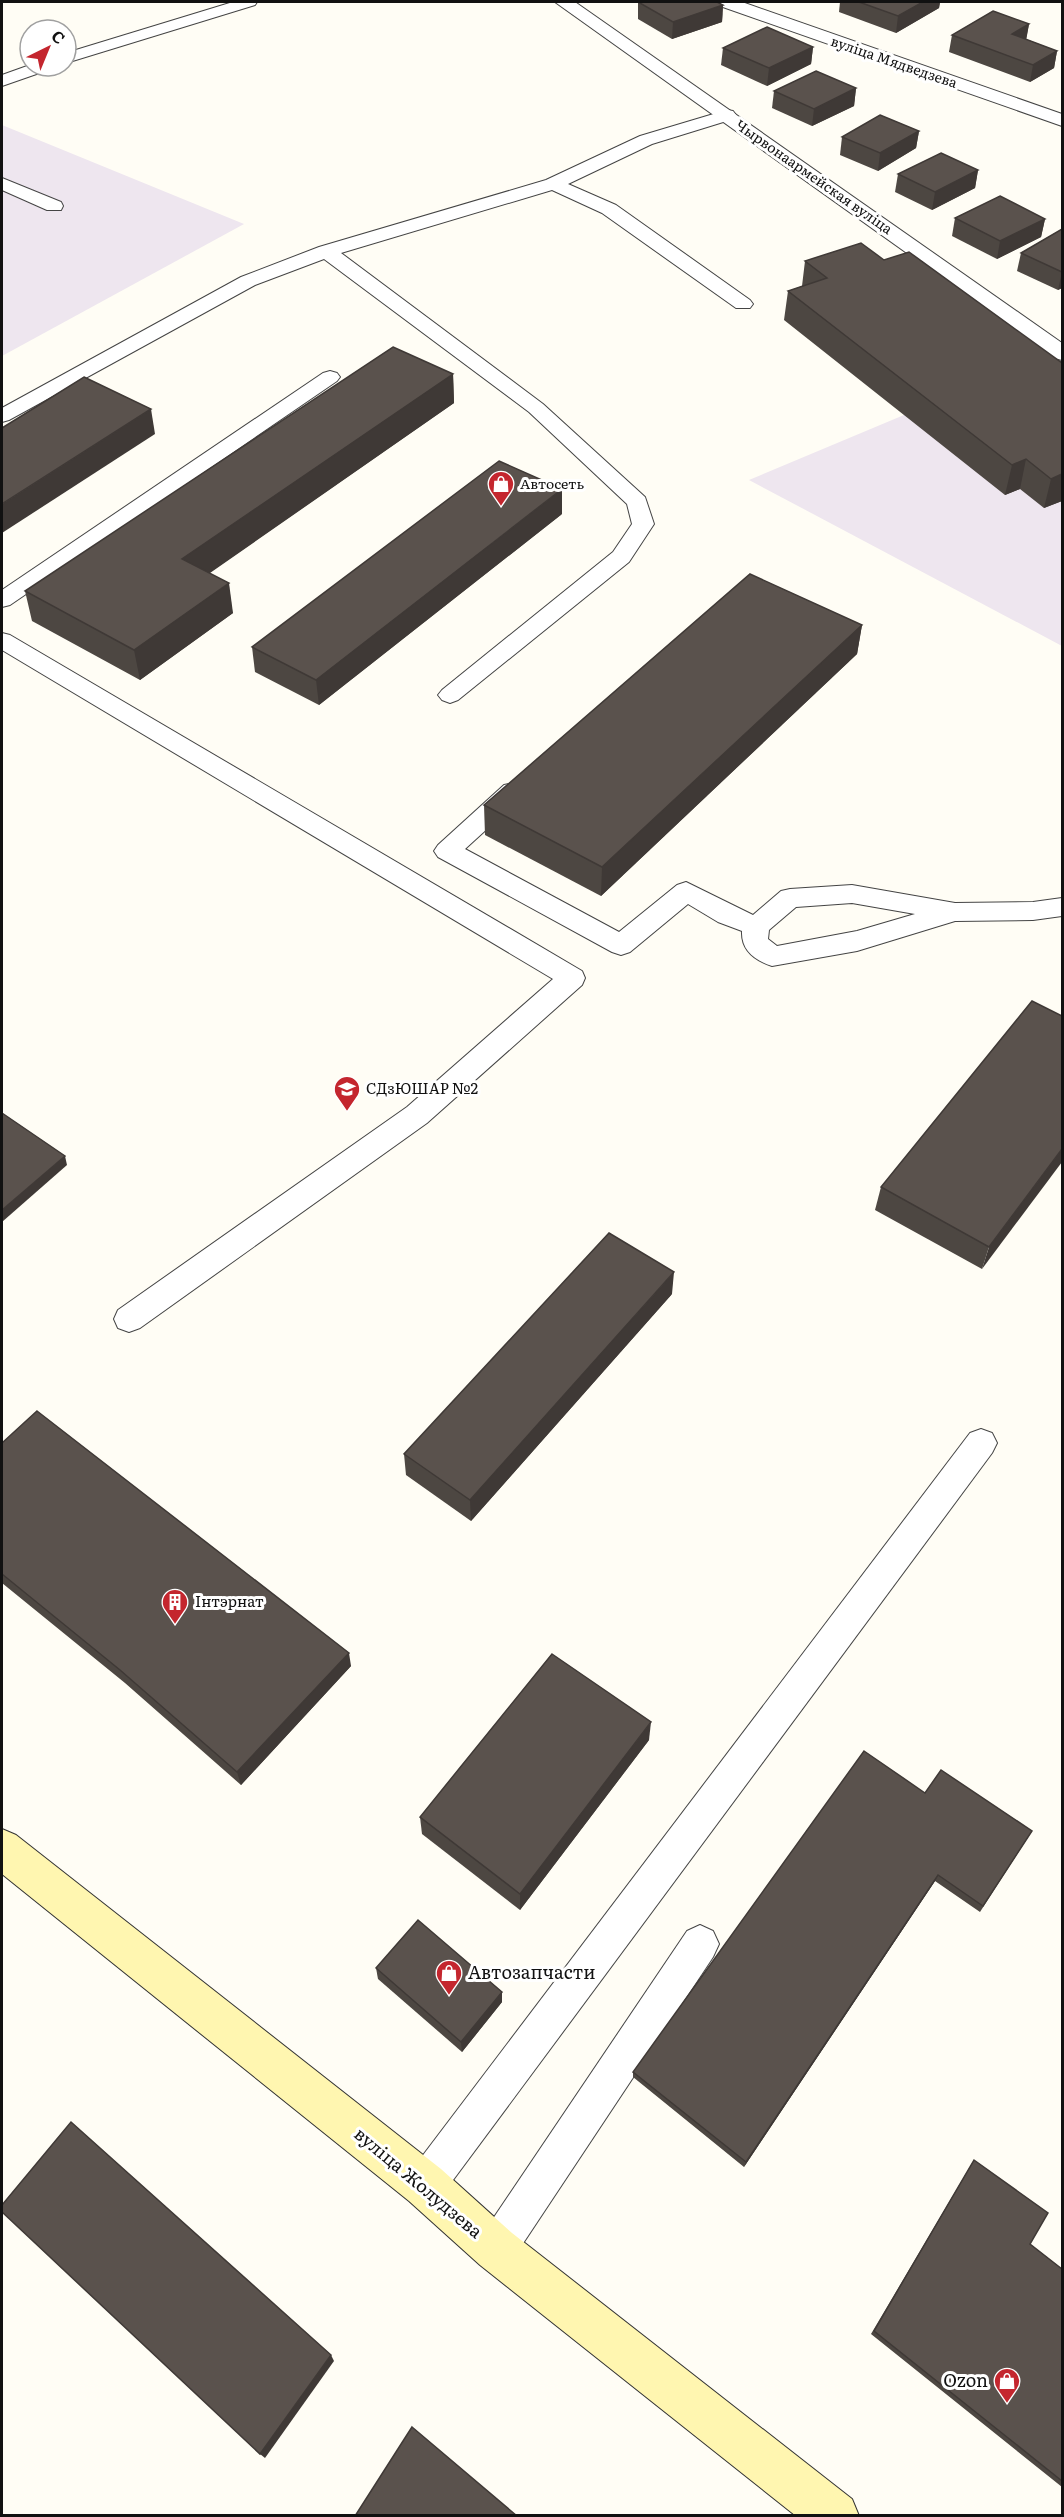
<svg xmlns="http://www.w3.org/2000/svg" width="1064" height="2517" font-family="Literata,serif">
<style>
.industrial{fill:#eee6ef}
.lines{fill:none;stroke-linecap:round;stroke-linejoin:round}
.service-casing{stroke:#444;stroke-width:2}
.tertiary-casing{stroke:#444;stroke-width:2}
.secondary-casing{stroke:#333;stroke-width:2}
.service{fill:#fff;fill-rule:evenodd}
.tertiary{fill:#fff;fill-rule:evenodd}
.secondary{fill:#fff6b0;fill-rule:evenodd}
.wall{fill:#4d4742}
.shaded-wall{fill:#3f3936}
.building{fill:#5a524d;stroke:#3f3936;stroke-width:1.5}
.labels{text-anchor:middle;stroke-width:6;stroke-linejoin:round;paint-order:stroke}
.far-street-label{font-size:14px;fill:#111;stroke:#fff}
.far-poi-label{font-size:14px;fill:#111;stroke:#fff;text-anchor:start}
.poi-label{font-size:15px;fill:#111;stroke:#fff;text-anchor:start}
.near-poi-label{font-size:18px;fill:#111;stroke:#fff;text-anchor:start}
.near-street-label{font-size:18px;fill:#111;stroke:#fff}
</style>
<rect width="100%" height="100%" fill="#fffdf5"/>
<g class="industrial">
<polygon points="2,125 244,224 2,356"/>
<polygon points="1062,397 1062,646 749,480 904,415"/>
</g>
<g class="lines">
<g class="service-casing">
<g id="service">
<polygon points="233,2 257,2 255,5 66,63 66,53"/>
<polygon points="30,65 51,66 48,70 2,86 2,75"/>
<polygon points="727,110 733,111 736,115 733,119 652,144 568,184 616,205 750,300 753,304 750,308 736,308 602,213 552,190 341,253 543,404 645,497 654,524 629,562 458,700 450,703 442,700 438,695 442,690 613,552 632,524 627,504 529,412 324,259 255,285 9,420 2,422 2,408 241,277 319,247 546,180 640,136"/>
<polygon points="2,178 61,202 63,206 61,210 47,210 2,190"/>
<polygon points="330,371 337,373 340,377 337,381 10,605 2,607 2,590 323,373"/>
<polygon points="2,633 10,635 582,971 585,978 582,985 427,1123 140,1328 129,1332 118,1328 114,1319 118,1310 407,1107 553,979 2,650"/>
<path d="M513,783L522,785L525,791L522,797L465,849L619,932L677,885L686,882L753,915L781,891L790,889L852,885L955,903L1033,902L1062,898V916L1033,920L955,921L857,951L772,966C754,960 741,950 742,931L718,922L688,904L630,952L621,955L612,952L438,857L434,851L438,845L504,785ZM852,903L915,914L857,931L777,946L768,939L769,930L796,907Z"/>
<polygon points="981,1429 992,1433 997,1443 992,1453 439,2199 425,2205 411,2199 405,2185 411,2171 970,1433"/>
<polygon points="700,1925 713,1931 719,1944 713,1957 510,2263 496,2269 482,2263 476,2249 482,2235 687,1931"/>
</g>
</g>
<g class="tertiary-casing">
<g id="tertiary">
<polygon points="555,2 575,2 1062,343 1062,360 1054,358"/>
<polygon points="717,2 742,2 1062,114 1062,126 720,6"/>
</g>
</g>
<g class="secondary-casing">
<polygon id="secondary" points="2,1829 16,1835 441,2169 512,2233 852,2499 859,2516 796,2516 480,2265 409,2201 2,1874"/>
</g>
<use href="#service" class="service"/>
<use href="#tertiary" class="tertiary"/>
<use href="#secondary" class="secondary"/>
</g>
<g class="wall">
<polygon points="638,2 723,5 722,22 672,39 638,19"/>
<polygon points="840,2 940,2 939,8 896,33 839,12"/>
<polygon points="1029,24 1026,39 1057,51 1054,68 1030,82 949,52 952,35"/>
<polygon points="813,47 811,64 767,86 721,65 723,48"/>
<polygon points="856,88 854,106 812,126 772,108 774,91"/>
<polygon points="919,131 916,148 878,171 840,155 842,137"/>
<polygon points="978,170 975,188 932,210 895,192 898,174"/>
<polygon points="955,218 1045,219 1041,237 997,259 952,236"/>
<polygon points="1062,229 1062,288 1058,290 1017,271 1021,253"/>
<polygon points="884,260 1062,363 1062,501 1044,508 1020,489 1005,495 784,320 788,291 802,286 805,261"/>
<polygon points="453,374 454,403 209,573 233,613 140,680 32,621 25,591"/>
<polygon points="562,514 319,705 255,672 252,647"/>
<polygon points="862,625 857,654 601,896 485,835 484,805"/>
<polygon points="1062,1016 982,1269 875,1210 881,1187"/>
<polygon points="672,1294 471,1521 406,1475 404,1454"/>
<polygon points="2,1443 351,1666 241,1785 125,1683 2,1583"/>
<polygon points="649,1740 520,1910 422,1834 420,1817"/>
<polygon points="925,1793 1032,1831 980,1912 935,1881 744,2167 633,2077 633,2072"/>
<polygon points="376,1968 502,1992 502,2002 462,2052 378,1979"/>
<polygon points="974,2160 1030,2244 1062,2269 1062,2487 871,2334"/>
</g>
<g class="shaded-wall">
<polygon points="923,2 940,2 939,8 896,33 898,16"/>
<polygon points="723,5 722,22 672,39 673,22"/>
<polygon points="1029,24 1026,41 1012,34"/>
<polygon points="813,47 811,64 767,86 769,68"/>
<polygon points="1057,51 1054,68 1030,82 1033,65"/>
<polygon points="856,88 854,106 812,126 814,109"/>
<polygon points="919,131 916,148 878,171 880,153"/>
<polygon points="978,170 975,188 932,210 935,192"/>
<polygon points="1045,219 1041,237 997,259 1000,241"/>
<polygon points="1062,272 1062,288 1058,290"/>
<polygon points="453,374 454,403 187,589 182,559"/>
<polygon points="151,409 155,434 2,533 2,504"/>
<polygon points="1026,459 1020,489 1005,495 1012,465"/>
<polygon points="1062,474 1062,501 1044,508 1051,479"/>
<polygon points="562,489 562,514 319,705 316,680"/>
<polygon points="229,583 233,613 140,680 134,650"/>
<polygon points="862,625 857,654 601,896 602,867"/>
<polygon points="1062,1149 1062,1162 982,1269 989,1247"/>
<polygon points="65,1156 67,1165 2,1222 2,1210"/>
<polygon points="674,1272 672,1294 471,1521 470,1500"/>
<polygon points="349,1653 351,1666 241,1785 237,1772"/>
<polygon points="651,1722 649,1740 520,1910 520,1894"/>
<polygon points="938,1875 935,1881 744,2167 746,2162"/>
<polygon points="502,1992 502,2002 462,2052 461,2042"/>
<polygon points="331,2355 334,2361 265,2458 260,2454"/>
</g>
<g class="building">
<polygon points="638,2 717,2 723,5 673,22"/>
<polygon points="859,2 923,2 898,16"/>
<polygon points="993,11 1029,24 1012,34 1057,51 1033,65 952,35"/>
<polygon points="767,27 813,47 769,68 723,48"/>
<polygon points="816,71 856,88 814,109 774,91"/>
<polygon points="880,115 919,131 880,153 842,137"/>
<polygon points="941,153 978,170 935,192 898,174"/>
<polygon points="1000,196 1045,219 1000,241 955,218"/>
<polygon points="1062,229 1062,272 1021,253"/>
<polygon points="861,243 884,260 909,252 1062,363 1062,474 1051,479 1026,459 1012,465 788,291 827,278 805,261"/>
<polygon points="393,347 453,374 182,559 229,583 134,650 25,591"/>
<polygon points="84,377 151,409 2,504 2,428"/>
<polygon points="499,461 562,489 316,680 252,647"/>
<polygon points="750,574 862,625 602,867 484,805"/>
<polygon points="1032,1001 1062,1016 1062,1149 989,1247 881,1187"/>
<polygon points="2,1113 65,1156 2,1210"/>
<polygon points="609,1233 674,1272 470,1500 404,1454"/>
<polygon points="37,1411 349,1653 237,1772 120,1670 2,1574 2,1443"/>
<polygon points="552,1654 651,1722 520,1894 420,1817"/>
<polygon points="864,1751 925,1793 941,1770 1032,1831 983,1906 938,1875 746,2162 633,2072"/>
<polygon points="418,1920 502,1992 461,2042 376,1968"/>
<polygon points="71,2122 331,2355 260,2454 2,2212 2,2205"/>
<polygon points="974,2160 1048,2213 1030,2244 1062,2269 1062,2481 874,2331"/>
<polygon points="412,2427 517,2516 355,2516"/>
</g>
<defs>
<g id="shop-pin" transform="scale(1.35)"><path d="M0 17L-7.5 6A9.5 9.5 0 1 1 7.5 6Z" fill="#c4262e" stroke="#fff"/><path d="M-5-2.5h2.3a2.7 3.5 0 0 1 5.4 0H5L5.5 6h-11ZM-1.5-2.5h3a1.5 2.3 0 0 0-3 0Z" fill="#fff"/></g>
<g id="school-pin" transform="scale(1.35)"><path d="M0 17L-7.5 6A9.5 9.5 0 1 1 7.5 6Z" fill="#c4262e" stroke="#fff"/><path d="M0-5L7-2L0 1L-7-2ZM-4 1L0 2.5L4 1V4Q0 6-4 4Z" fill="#fff"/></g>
<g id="building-pin" transform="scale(1.35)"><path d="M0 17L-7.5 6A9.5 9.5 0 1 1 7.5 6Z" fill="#c4262e" stroke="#fff"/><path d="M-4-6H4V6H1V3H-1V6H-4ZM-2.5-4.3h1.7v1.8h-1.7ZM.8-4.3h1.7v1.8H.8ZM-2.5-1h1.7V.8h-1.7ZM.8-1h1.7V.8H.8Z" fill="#fff"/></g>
</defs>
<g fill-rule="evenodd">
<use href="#shop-pin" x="501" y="484"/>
<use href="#school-pin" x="347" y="1089"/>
<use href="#building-pin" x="175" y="1602"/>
<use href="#shop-pin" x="449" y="1973"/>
<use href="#shop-pin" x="1007" y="2381"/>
</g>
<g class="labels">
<g class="far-street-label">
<text transform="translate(894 62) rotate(19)" y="5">вуліца Мядведзева</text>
<text transform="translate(814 177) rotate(35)" y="5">Чырвонаармейская вуліца</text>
</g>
<g class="far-poi-label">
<text x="520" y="489">Автосеть</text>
</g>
<g class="poi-label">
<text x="366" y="1094">СДзЮШАР №2</text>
<text x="195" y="1607">Інтэрнат</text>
</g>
<g class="near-poi-label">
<text x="468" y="1979">Автозапчасти</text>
<text x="988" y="2387" text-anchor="end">Ozon</text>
</g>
<g class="near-street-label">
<text transform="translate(418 2183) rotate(40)" y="6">вуліца Жолудзева</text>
</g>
</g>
<rect width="1064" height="2517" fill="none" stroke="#111111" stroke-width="6"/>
<g transform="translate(48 48) rotate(43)"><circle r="28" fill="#ffffff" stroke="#a0a0a0" stroke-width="1.5"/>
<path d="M0-4.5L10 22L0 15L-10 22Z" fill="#c4262e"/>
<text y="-9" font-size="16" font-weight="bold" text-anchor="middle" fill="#111111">С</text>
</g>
</svg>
